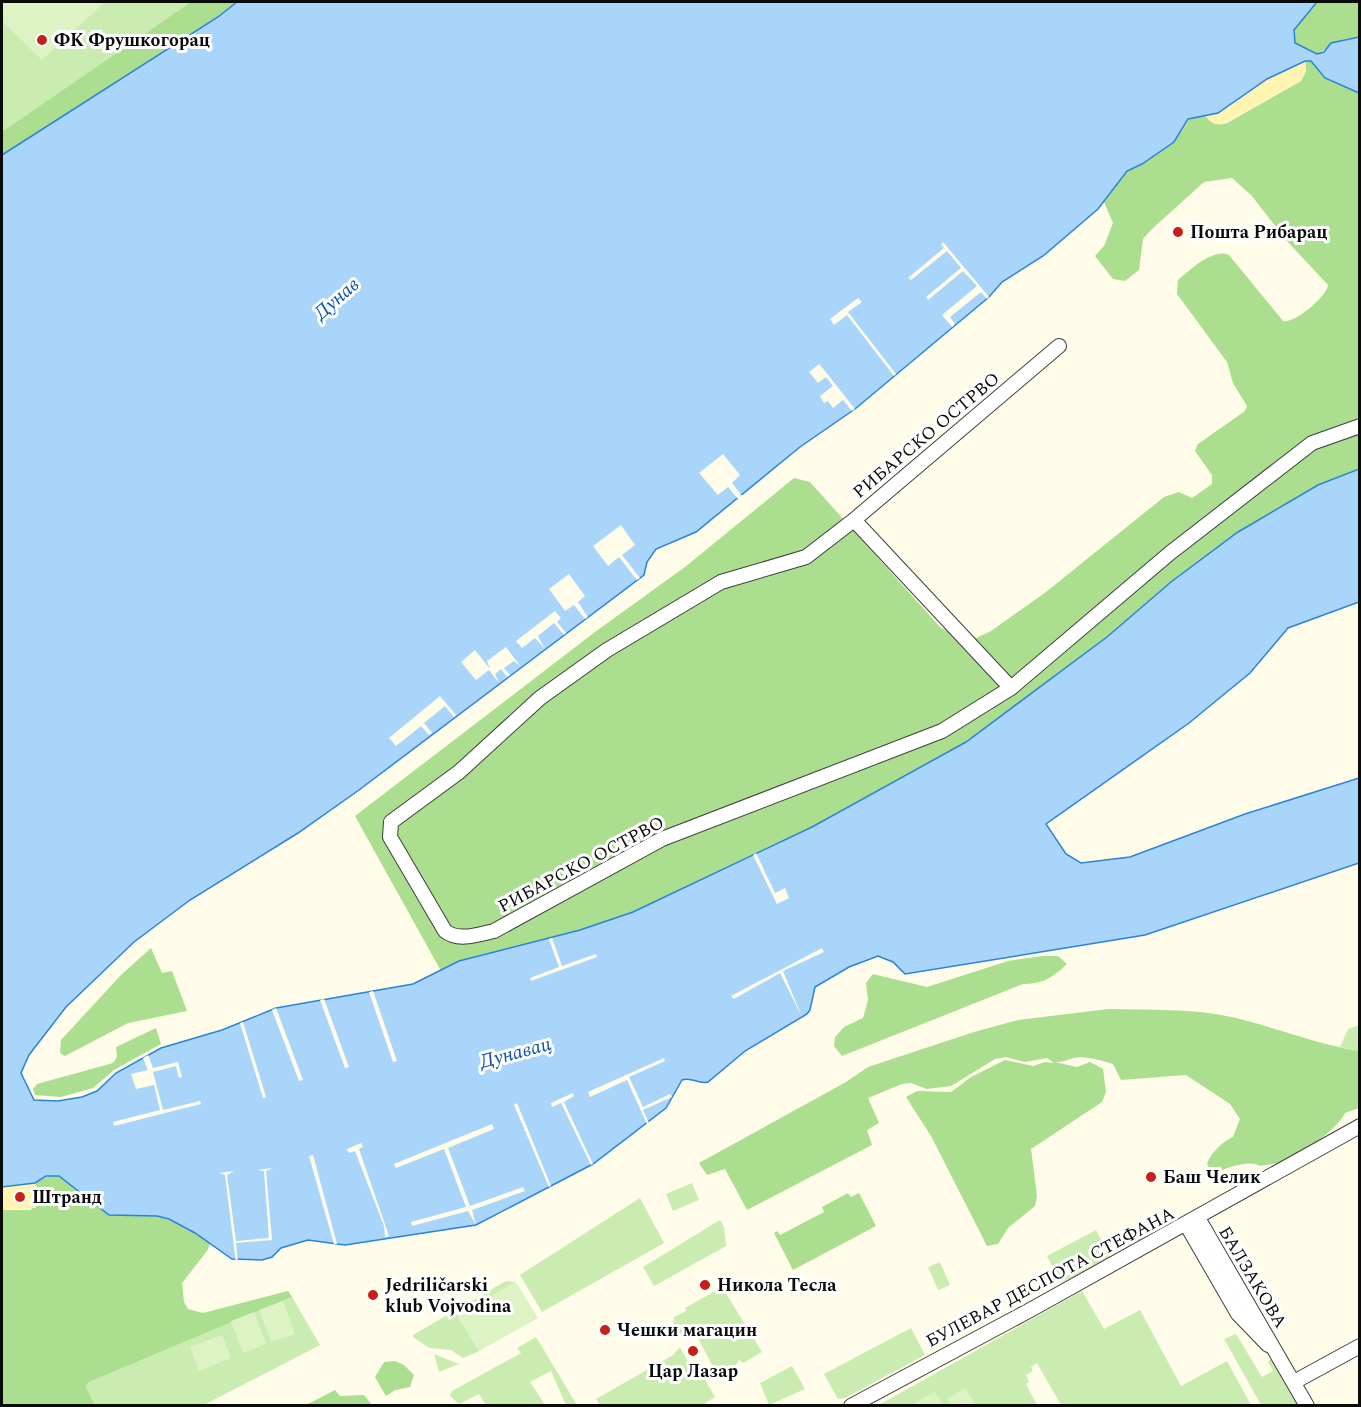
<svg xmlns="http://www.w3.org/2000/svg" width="1361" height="1407" font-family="Spectral,serif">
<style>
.green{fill:#caecb0}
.forest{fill:#abde8e}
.sand{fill:#fff5b1}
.pitch{fill:#def3c3}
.water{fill:#a9d5fb;stroke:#2a83d8;stroke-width:1.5}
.pier{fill:#fffde9}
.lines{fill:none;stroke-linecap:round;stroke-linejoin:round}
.minor-casing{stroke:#3e3e3e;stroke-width:16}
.minor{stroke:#fff;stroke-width:14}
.poi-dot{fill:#c62119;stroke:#fff;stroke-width:2}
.labels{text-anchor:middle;stroke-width:6;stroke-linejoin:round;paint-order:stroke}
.poi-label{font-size:18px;font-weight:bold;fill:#0b0b0b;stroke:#fff;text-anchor:start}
.street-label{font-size:18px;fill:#0b0b0b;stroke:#fff}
.water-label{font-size:20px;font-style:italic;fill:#0c54a6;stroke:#fff}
</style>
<rect width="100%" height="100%" fill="#fffde9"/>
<g class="green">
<polygon points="2,2 213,2 2,145"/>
<polygon points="1359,1025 1359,1051 1340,1047 1348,1029"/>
<polygon points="692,1183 699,1200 673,1211 666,1194"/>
<polygon points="640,1198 664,1243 542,1312 520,1275"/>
<polygon points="1168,1218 1171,1224 1129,1246 1126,1240"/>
<polygon points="720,1220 724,1227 726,1246 654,1286 643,1267"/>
<polygon points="1096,1230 1110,1257 1061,1283 1047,1256"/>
<polygon points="940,1262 950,1285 938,1290 928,1267"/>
<polygon points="506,1281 516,1282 458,1316 479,1351 463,1358 451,1350 429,1348 413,1337 413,1335"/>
<polygon points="722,1287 762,1352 743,1363 739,1360 737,1364 717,1375 693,1328 672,1338 674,1317 686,1311 685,1308"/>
<polygon points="1082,1291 1104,1329 1140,1310 1181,1386 1227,1361 1251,1405 1061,1405 1037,1363 1031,1367 1033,1371 1026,1375 1029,1382 1026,1384 1037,1405 877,1406"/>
<polygon points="292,1297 320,1345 204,1405 95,1405 86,1387 89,1382"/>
<polygon points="911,1328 925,1355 845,1398 838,1399 824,1374"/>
<polygon points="1236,1334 1262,1377 1273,1371 1268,1362 1272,1357 1301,1405 1261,1405 1224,1339"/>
<polygon points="536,1337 577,1405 566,1405 551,1371 530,1382 545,1405 486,1405 479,1394 459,1404 450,1396 452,1391 521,1353 517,1348"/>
<polygon points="680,1347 695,1375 698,1374 701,1379 704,1378 715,1397 705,1403 706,1405 600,1405 596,1399 673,1355"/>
<polygon points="434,1354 459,1364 439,1372"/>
<polygon points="792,1366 805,1389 769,1405 760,1383"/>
</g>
<g class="forest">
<polygon points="191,2 237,2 218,17 2,155 2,132"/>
<polygon points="1317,2 1359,2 1359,37 1344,39 1317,54 1294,43 1294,30"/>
<path d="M1305,61H1311L1325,78L1359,93V469L1318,485L1238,532L1171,582L1112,633L966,742L812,827L633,912L580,930L459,961L441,971L355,816L595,632L685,567L794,478L810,482L940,627L968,642L991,631L1046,592L1164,497L1179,492L1192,498L1212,484V475L1195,451L1198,444L1245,411L1247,406L1233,383L1227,362L1177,294L1178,280C1191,269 1213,248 1229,255L1283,321C1295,324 1327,296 1328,285L1286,240L1252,196L1232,178L1204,182L1152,229L1143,239L1139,270L1125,281L1113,279L1095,256L1104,246L1113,223L1104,202L1127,171L1142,164L1180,134L1190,118L1202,114L1223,124L1227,123L1301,81L1306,71Z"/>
<polygon points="151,948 162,973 172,971 187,1011 128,1023 65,1056 60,1053 61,1040 121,975"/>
<path d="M1043,956H1058L1067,964C1052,978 1043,984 1023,984L842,1056L834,1046L835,1037L844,1027L863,1018L868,1000L866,983L873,974L927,987L1008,961Z"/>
<path d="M1108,1009C1150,1010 1194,1008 1236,1018C1277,1028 1317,1044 1359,1051V1108L1345,1113C1336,1130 1313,1144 1297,1157C1288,1163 1270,1164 1260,1166C1250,1159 1224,1168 1214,1174L1207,1164C1210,1154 1223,1141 1233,1137L1240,1119L1230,1104L1186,1075L1121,1080L1113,1064C1103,1061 1084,1055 1074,1058C1067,1060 1063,1062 1055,1062L1077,1067L1090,1062L1103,1069L1106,1092L1102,1102L1031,1149L1037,1196L1035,1206L1008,1228L998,1244L987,1246L931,1136L906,1097L917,1091L951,1092L971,1077L1005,1060L1033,1066L1045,1062L1054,1063L1047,1058L1025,1062L1006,1057L995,1059L951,1086L927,1089L911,1083L902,1084L868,1098L879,1123L867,1130L872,1145L747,1210L725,1169L707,1175L699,1163L846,1082L868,1067L974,1032L1018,1020Z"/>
<polygon points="156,1028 161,1044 114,1070 93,1088 61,1097 35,1095 33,1089 37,1084 113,1063 117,1057 116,1047"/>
<polygon points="53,1174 65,1179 109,1215 157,1216 178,1223 207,1241 210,1244 207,1251 182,1283 184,1302 188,1309 203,1313 288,1291 292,1297 89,1382 86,1387 95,1405 2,1406 2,1210 31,1210 39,1193 35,1183"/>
<polygon points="848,1193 851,1197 859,1193 876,1226 793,1270 774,1233 777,1231 780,1235 824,1212 822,1207"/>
<polygon points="395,1361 404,1365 414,1375 410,1387 395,1390 386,1396 375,1377 384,1362"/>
<polygon points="335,1390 340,1396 364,1395 372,1405 306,1405"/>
</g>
<g class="sand">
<path d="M1305,61L1306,71L1301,81L1223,124C1215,126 1209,122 1205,115C1229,113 1247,92 1266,80C1278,72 1292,67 1305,61Z"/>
<polygon points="35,1183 39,1193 36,1208 2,1210 2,1187"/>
</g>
<g class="pitch">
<polygon points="2,2 105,2 42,60 2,21"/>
<polygon points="516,1282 538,1318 479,1351 458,1316"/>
<polygon points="283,1301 295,1334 271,1342 259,1310"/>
<polygon points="254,1312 266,1344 243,1353 231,1321"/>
<polygon points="222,1335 231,1358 199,1371 190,1347"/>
<polygon points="965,1388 976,1405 951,1405 947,1399"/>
<polygon points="935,1392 943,1405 911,1405"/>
</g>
<path class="water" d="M237,2H1317L1294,30L1295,43L1317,54L1324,52L1331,43L1359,37V93L1325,78L1311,61H1305L1267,79L1218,113L1188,119L1174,142L1142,164L1127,171L1098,209L1043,256L1002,282L989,297L855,409L800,447L696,532L656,549L647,562L644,575L359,790L298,833L190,900L134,942L66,1007L29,1055L21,1073L34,1100L58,1101L82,1097L97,1091L116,1073L161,1048L222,1030L276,1008L413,984L459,961L580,930L633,912L812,827L966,742L1107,637L1171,582L1238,532L1318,485L1359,469V602L1288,628L1250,673L1189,723L1046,824L1066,854L1081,863L1130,857L1245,814L1359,778V863L1145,935L905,974L893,962L878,956L849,967L815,987L810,1010L807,1014L745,1051L708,1082C698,1085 692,1076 682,1080L666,1108L593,1164L476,1225L345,1245L308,1240L281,1248L272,1257L262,1260L232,1259L195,1233L169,1219L157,1216L109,1215L59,1176H46L35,1183L2,1187V155L218,17Z"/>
<g class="pier">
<polygon points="943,242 989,297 987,299 981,292 950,317 955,324 952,327 942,315 977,286 963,271 928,300 926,297 961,268 947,251 911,280 908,278 944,248 941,244"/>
<polygon points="858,298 862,302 848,312 896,374 894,376 847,315 834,325 830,319"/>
<polygon points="819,364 825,371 855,409 852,411 843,400 833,408 828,401 824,403 820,396 833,386 826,377 818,383 809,372"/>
<polygon points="723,454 740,475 732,483 742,496 738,499 728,487 718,495 699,473"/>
<polygon points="621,525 635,545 622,555 640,578 637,580 619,557 608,566 593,546"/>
<polygon points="569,574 585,596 578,602 588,617 585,619 574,605 565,611 549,589"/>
<polygon points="555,611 561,618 557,622 566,633 564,635 554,623 538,636 545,649 535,638 522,648 516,641"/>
<polygon points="506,647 521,667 514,661 504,668 510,675 507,677 501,669 495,674 499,683 489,670 476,680 461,662 475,650 490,669 487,661"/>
<polygon points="440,696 456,715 454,717 445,706 424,723 432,733 429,735 421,726 396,746 389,738"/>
<polygon points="756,853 775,893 785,888 789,898 777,904 753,855"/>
<polygon points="552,938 562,966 596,954 597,957 531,981 530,978 559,967 549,939"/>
<polygon points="822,948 824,952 783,971 802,1017 780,973 734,999 731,996"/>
<polygon points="373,991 397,1061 393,1062 369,992"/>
<polygon points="324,999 349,1067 345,1068 320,1000"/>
<polygon points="276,1008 303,1080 299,1081 272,1010"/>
<polygon points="243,1022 266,1097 263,1098 240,1023"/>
<polygon points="148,1055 153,1068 178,1062 182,1077 179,1078 176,1066 153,1072 163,1110 200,1101 201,1104 114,1126 113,1122 160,1110 154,1085 136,1089 131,1074 148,1070 143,1058"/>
<polygon points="664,1058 665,1061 629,1077 643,1107 670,1094 672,1097 643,1110 649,1123 647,1124 627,1080 590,1097 588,1092"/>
<polygon points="573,1093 574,1096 564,1102 593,1164 591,1165 561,1103 552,1107 551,1103"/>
<polygon points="517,1103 551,1186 549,1187 514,1105"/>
<polygon points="492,1124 494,1129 448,1148 470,1206 523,1187 525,1191 472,1210 476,1225 468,1211 412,1226 411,1222 466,1207 444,1149 396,1168 394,1164"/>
<polygon points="361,1143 363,1147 359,1149 389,1236 385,1237 384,1226 355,1151 349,1153 347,1149"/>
<polygon points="313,1155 337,1244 334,1244 309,1156"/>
<polygon points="273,1168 266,1171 272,1240 236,1243 238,1263 236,1263 225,1175 219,1173 234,1171 227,1175 236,1241 269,1238 264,1171 257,1170"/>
</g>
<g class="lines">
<g class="minor-casing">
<g id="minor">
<path d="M854,520L806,557L721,582L607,650L540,698L459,772L391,822L390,837L445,931C459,942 479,934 494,931L662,839L942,731L1011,688L1170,553L1312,443L1360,426"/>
<polyline points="1011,688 854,520 1059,346"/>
<polyline points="1198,1218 1307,1406"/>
<polyline points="1186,1224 1238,1314 1268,1345"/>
<polyline points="1294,1382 1360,1346"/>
<polyline points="851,1406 1032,1309 1360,1126"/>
</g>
</g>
<use href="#minor" class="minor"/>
</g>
<g class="poi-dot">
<circle cx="42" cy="40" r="6"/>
<circle cx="1178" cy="232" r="6"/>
<circle cx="1151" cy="1177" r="6"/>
<circle cx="20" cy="1197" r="6"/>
<circle cx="705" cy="1285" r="6"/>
<circle cx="373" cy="1295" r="6"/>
<circle cx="605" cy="1330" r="6"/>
<circle cx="693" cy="1351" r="6"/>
</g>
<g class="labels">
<g class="poi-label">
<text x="54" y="46">ФК Фрушкогорац</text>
<text x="1190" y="238">Пошта Рибарац</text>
<text x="1163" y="1183">Баш Челик</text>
<text x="32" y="1203">Штранд</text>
<text x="385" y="1291">Jedriličarski<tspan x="385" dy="21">klub Vojvodina</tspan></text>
<text x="717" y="1291">Никола Тесла</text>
<text x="617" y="1336">Чешки магацин</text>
<text x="693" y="1377" text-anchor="middle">Цар Лазар</text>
</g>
<g class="street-label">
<text transform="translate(926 435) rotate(-40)" y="6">РИБАРСКО ОСТРВО</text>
<text transform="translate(581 864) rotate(-28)" y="6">РИБАРСКО ОСТРВО</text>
<text transform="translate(1050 1277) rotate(-28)" y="6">БУЛЕВАР ДЕСПОТА СТЕФАНА</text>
<text transform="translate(1253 1277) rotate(59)" y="6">БАЛЗАКОВА</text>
</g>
<g class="water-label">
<text transform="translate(336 298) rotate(-41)" y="7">Дунав</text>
<text transform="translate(515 1052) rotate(-15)" y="7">Дунавац</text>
</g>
</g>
<rect width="1361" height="1407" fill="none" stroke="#0b0b0b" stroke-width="6"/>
</svg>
